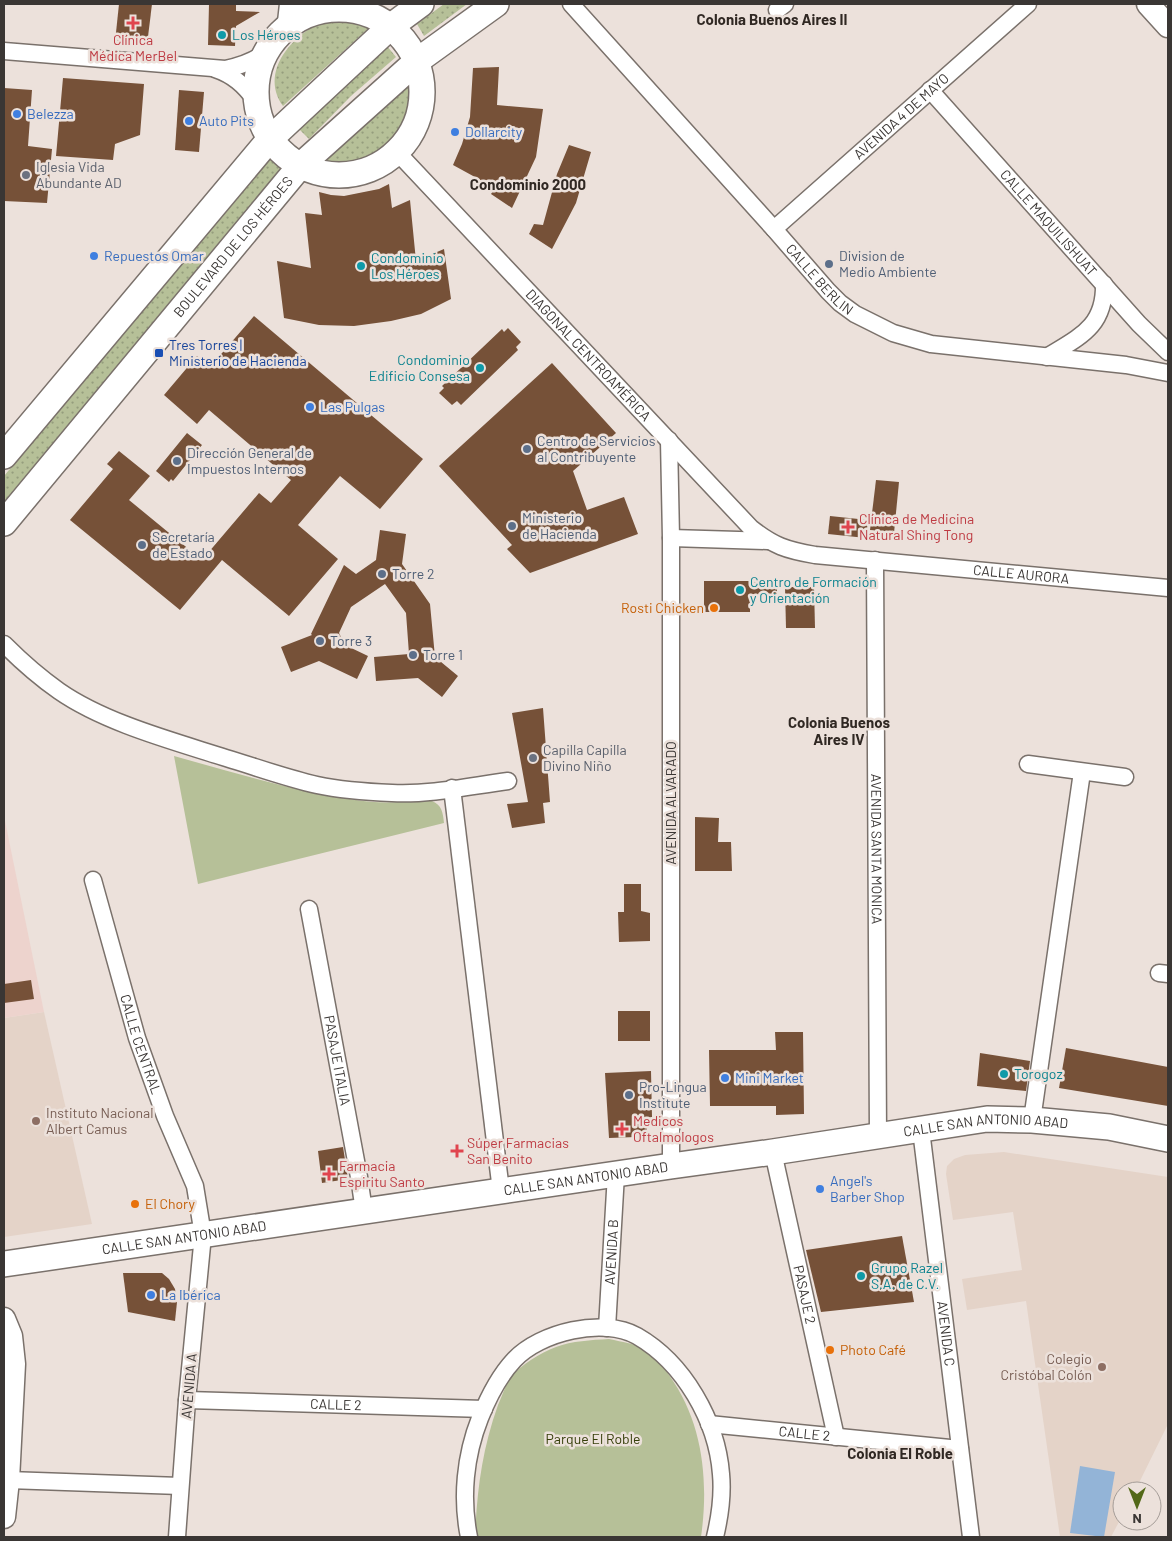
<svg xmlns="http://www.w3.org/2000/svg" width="1172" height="1541" font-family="Barlow,sans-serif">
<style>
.built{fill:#e4d3c8}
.medical{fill:#edd3cd}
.grass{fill:url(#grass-dots)}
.park{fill:#b6c098}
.water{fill:#93b4d7}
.building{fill:#765138}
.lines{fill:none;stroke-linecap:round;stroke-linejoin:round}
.street-casing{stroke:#7a716b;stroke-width:19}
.secondary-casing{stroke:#7a716b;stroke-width:25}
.primary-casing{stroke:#7a716b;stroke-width:28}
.street{stroke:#fff;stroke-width:16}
.secondary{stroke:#fff;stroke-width:22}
.primary{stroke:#fff;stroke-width:25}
.health-dot{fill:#e0444e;stroke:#ece1db;stroke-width:2}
.culture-dot{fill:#0f9aa8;stroke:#ece1db;stroke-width:2}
.shop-dot{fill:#3f7fe0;stroke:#ece1db;stroke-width:2}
.worship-dot{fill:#6b7280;stroke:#ece1db;stroke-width:2}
.service-dot{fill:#5c6f8a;stroke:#ece1db;stroke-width:2}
.transit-dot{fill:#1a4fb4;stroke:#ece1db;stroke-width:2}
.food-dot{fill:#e8710a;stroke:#ece1db;stroke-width:2}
.education-dot{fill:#8d6e63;stroke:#ece1db;stroke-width:2}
.labels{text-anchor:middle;stroke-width:5;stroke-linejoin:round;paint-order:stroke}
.culture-label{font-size:14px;fill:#0d838f;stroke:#ece1db;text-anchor:start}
.health-label{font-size:14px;fill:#be3a42;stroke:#ece1db;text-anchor:start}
.shop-label{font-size:14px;fill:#366cbe;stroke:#ece1db;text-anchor:start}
.street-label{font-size:14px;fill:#3a3634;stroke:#ece1db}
.worship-label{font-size:14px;fill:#5b616d;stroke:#ece1db;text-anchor:start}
.service-label{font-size:14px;fill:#4e5e75;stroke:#ece1db;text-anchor:start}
.transit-label{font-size:14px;fill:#164399;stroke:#ece1db;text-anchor:start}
.food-label{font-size:14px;fill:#c56008;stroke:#ece1db;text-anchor:start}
.education-label{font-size:14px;fill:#785e54;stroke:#ece1db;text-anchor:start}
.park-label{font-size:14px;fill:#353e09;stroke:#ece1db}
.neighbourhood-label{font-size:15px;font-weight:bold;fill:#302823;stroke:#ece1db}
</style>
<defs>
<pattern id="grass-dots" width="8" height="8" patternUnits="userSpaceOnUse" patternTransform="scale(1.25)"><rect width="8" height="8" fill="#b6c098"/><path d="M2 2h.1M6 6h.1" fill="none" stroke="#959d7d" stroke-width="1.8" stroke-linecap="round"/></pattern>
</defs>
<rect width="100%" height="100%" fill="#ece1db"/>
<g class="built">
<polygon points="44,1012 92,1224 4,1237 4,1018"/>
<polygon points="1004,1152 1168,1177 1168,1424 1135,1491 1122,1491 1122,1516 1111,1537 1060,1537 1026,1301 967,1310 962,1279 1022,1270 1013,1212 953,1220 946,1174 947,1166 954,1159 965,1155"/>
</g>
<polygon class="medical" points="4,816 44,1012 4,1018"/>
<g class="grass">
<polygon points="444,4 467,4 424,36 417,24"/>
<path d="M333,18C348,19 358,18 370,27L283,106C257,69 298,28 333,18Z"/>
<polygon points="387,46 396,57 351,96 309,139 298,128"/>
<path d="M410,83C412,99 413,116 404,132C390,159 348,172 320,163Z"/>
<polygon points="272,155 283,166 4,503 4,476"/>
</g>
<g class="park">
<path d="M174,756C235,773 294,791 356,800C369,802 384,803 398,802C409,802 421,797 432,801C442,805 443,813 444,823L198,884Z"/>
<path d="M609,1339C622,1342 638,1344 649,1351C657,1357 664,1367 669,1375C703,1422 709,1481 701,1537H475C477,1490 482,1450 498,1405C502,1397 505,1385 511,1377C521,1365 540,1353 556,1347C572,1341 591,1340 609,1339Z"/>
</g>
<polygon class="water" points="1080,1466 1115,1472 1104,1537 1070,1533"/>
<g class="building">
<polygon points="119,4 152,4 147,45 115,42"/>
<polygon points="209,4 236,4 236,11 260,12 236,26 235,46 208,45"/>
<polygon points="499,67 497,105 543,109 536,157 512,208 491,194 495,188 453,165 462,144 470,117 473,68"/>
<polygon points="63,78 144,84 140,135 115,144 113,160 56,156"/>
<polygon points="4,88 32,90 28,146 52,149 47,203 4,201"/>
<polygon points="179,90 204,92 199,152 175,150"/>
<polygon points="569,145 591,152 576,203 552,249 529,234 534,224 543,225 557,174"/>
<polygon points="389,184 392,208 410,200 416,261 444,249 451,299 421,314 391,321 354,326 319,325 284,318 277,261 311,268 305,213 322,215 319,192 331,195 344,196 379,189"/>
<polygon points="254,316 423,459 380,509 340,476 298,525 338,559 289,616 222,560 180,610 70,520 113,469 107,464 119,451 150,476 129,500 202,560 259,493 271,503 291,480 209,410 197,424 164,395 197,356 210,367"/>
<polygon points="508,328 521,342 516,347 518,350 461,405 457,401 452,405 439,393 444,388 442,386 502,329 504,332"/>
<polygon points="552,363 616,433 573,471 587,510 624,497 638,534 530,573 507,549 512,545 439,466"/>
<polygon points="187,433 202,445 173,481 171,479 169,482 156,471"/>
<polygon points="876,480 899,482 894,533 870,530"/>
<polygon points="830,516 868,520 866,538 828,534"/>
<polygon points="380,530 406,534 402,564 430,604 435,657 458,676 442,697 418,678 376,681 374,657 409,654 406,613 385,584 351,607 339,633 345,645 368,656 357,679 319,661 291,672 281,647 312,635 311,634 344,565 356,574 376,560"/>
<polygon points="704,581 777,581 777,598 750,598 750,612 704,612"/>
<polygon points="785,587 814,587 815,628 786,628"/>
<polygon points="543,708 550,802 543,803 545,823 512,828 507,804 528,802 512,713"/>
<polygon points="695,817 719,818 718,842 731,842 732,871 695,871"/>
<polygon points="624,884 641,884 641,911 650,913 650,941 619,942 618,912 624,912"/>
<polygon points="31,980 34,999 4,1003 4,984"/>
<rect x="618" y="1011" width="32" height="30"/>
<polygon points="775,1032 803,1032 804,1114 776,1115 776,1106 710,1106 709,1050 776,1050"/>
<polygon points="1066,1048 1168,1067 1168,1106 1059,1088"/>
<polygon points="980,1053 1030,1061 1026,1091 977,1086"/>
<polygon points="651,1071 652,1117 646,1118 647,1133 636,1134 636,1137 609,1138 605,1073"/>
<polygon points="343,1147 348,1179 322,1183 318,1151"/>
<polygon points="902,1236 914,1302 821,1312 806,1250"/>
<polygon points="123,1273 162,1273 169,1279 175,1289 177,1302 175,1321 128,1312"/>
</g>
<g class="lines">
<g class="street-casing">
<g id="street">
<polyline points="295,4 321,11"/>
<path id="s1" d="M571,4L774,229L828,291L840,303L855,314L893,333L931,344L1126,365L1168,373"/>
<polyline points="777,10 785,4"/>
<polyline points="281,31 286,22 288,4"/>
<path d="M4,51L225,69C241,66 252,62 265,53"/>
<path d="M215,69C233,75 244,85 255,100"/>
<path id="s2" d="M930,90L1139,324L1168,352"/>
<path id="s3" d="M397,152L751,528C774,546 786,550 815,555L1168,588"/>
<path id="s4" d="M774,229L1028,4"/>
<path d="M1047,357C1079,337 1105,327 1104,284"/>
<polyline points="669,440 671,538 671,1166"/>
<polyline points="671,538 768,541"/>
<path id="s5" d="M875,560L878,1136"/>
<path d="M4,644C21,661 39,677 59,691C105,723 173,741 226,758C256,767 286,778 317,785C341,790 367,792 392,793C430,795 470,786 508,781"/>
<polyline points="1028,764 1125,777"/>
<polyline points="452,788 501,1191"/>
<path id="s6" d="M93,880L137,1038L165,1116L195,1186L203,1235L187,1400L177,1537"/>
<path id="s7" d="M309,909L359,1177L364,1211"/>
<polyline points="1159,973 1168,974"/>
<polyline points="1032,1120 1082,772"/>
<path id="s8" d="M921,1130L971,1537"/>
<path id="s9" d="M773,1152L836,1437"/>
<path id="s10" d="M607,1328L616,1174"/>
<path id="s11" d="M187,1400L484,1409"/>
<path id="s12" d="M709,1424L960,1449"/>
<polyline points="8,1480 180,1486"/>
<path d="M469,1537C461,1498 465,1456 480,1418C488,1398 499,1376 514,1360C540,1332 603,1317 637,1336C684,1363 717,1421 721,1474C723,1495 720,1516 715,1537"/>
</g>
</g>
<g class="secondary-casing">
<g id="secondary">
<polyline points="1148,4 1168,26"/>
<polyline points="4,1319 11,1336 14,1364 8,1480 4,1517"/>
</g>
</g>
<g class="primary-casing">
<g id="primary">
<circle cx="339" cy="92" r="83"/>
<polyline points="4,456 269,140 390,27 421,4"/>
<path id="s13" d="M4,523L300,166L417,61L496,4"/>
<path id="s14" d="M4,1264L671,1166L773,1152L987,1119L1032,1120L1109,1127L1168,1139"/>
</g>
</g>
<use href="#street" class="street"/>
<use href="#secondary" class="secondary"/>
<use href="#primary" class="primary"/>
</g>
<g class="health-dot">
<path d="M130.5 15.5h5v5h5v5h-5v5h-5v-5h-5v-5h5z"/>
<path d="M845.5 519.5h5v5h5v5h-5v5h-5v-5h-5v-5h5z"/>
<path d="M619.5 1121.5h5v5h5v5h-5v5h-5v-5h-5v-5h5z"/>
<path d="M454.5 1143.5h5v5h5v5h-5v5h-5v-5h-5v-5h5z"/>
<path d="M326.5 1166.5h5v5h5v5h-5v5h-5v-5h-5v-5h5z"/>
</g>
<g class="culture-dot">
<circle cx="222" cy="35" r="5"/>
<circle cx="361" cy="266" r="5"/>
<circle cx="480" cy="368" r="5"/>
<circle cx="740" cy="590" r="5"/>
<circle cx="1004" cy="1074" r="5"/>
<circle cx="861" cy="1276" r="5"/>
</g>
<g class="shop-dot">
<circle cx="17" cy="114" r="5"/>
<circle cx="189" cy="121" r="5"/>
<circle cx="455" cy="132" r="5"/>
<circle cx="94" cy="256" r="5"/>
<circle cx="310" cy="407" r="5"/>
<circle cx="725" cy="1078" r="5"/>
<circle cx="820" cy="1189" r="5"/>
<circle cx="151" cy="1295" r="5"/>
</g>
<g class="worship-dot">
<circle cx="26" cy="175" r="5"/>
<circle cx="533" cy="758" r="5"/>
</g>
<g class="service-dot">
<circle cx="829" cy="264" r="5"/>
<circle cx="527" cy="449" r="5"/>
<circle cx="177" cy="461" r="5"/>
<circle cx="512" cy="526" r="5"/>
<circle cx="142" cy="545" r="5"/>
<circle cx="382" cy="574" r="5"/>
<circle cx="320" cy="641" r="5"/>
<circle cx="413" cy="655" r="5"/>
<circle cx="629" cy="1095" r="5"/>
</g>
<rect class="transit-dot" x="154" y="348" width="10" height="10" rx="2.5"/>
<g class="food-dot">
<circle cx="714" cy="608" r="5"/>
<circle cx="135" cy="1204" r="5"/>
<circle cx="830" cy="1350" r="5"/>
</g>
<g class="education-dot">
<circle cx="36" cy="1121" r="5"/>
<circle cx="1102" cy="1367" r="5"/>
</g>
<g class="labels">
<g class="culture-label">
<text x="232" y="40">Los Héroes</text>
<text x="371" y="263">Condominio<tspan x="371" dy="16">Los Héroes</tspan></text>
<text x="470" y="365" text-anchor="end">Condominio<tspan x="470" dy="16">Edificio Consesa</tspan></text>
<text x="750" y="587">Centro de Formación<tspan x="750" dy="16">y Orientación</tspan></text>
<text x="1014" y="1079">Torogoz</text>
<text x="871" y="1273">Grupo Razel<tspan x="871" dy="16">S.A. de C.V.</tspan></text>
</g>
<g class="health-label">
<text x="133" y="45" text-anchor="middle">Clínica<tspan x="133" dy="16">Médica MerBel</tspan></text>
<text x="859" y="524">Clínica de Medicina<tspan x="859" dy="16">Natural Shing Tong</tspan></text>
<text x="633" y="1126">Medicos<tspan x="633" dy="16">Oftalmologos</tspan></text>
<text x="467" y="1148">Súper Farmacias<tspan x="467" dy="16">San Benito</tspan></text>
<text x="339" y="1171">Farmacia<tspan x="339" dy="16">Espiritu Santo</tspan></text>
</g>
<g class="shop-label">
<text x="27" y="119">Belezza</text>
<text x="199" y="126">Auto Pits</text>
<text x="465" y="137">Dollarcity</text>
<text x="104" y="261">Repuestos Omar</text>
<text x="320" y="412">Las Pulgas</text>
<text x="735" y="1083">Mini Market</text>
<text x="830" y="1186">Angel's<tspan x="830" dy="16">Barber Shop</tspan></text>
<text x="161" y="1300">La Ibérica</text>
</g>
<g class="street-label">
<text dy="5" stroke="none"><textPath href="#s4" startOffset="170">AVENIDA 4 DE MAYO</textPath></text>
<text dy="5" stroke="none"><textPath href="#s2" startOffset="178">CALLE MAQUILISHUAT</textPath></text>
<text dy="5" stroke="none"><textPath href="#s13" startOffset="359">BOULEVARD DE LOS HÉROES</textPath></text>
<text dy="5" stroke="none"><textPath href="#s1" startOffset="371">CALLE BERLIN</textPath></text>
<text dy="5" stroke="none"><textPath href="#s3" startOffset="279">DIAGONAL CENTROAMÉRICA</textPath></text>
<text dy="5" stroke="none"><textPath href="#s3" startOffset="794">CALLE AURORA</textPath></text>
<text transform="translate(671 803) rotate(-90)" y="5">AVENIDA ALVARADO</text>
<text dy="5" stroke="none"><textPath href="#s5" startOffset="289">AVENIDA SANTA MONICA</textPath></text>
<text dy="5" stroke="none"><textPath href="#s6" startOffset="171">CALLE CENTRAL</textPath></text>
<text dy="5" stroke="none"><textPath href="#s7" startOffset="154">PASAJE ITALIA</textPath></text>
<text dy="5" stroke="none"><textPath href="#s14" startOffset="992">CALLE SAN ANTONIO ABAD</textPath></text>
<text dy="5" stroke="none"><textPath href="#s14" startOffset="588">CALLE SAN ANTONIO ABAD</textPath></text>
<text dy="5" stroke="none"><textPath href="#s14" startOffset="182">CALLE SAN ANTONIO ABAD</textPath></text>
<text dy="5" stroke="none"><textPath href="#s10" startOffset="76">AVENIDA B</textPath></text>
<text dy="5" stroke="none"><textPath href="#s9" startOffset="146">PASAJE 2</textPath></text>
<text dy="5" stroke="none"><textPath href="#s8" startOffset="205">AVENIDA C</textPath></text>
<text transform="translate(189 1386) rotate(-85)" y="5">AVENIDA A</text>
<text dy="5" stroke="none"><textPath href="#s11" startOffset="149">CALLE 2</textPath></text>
<text dy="5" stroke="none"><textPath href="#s12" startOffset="96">CALLE 2</textPath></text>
</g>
<g class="worship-label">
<text x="36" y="172">Iglesia Vida<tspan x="36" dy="16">Abundante AD</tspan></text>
<text x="543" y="755">Capilla Capilla<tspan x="543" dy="16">Divino Niño</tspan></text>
</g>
<g class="service-label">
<text x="839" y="261">Division de<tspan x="839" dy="16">Medio Ambiente</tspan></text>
<text x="537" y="446">Centro de Servicios<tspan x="537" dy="16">al Contribuyente</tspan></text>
<text x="187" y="458">Dirección General de<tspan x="187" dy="16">Impuestos Internos</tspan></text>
<text x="522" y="523">Ministerio<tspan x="522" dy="16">de Hacienda</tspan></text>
<text x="152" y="542">Secretaría<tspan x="152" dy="16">de Estado</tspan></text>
<text x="392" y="579">Torre 2</text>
<text x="330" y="646">Torre 3</text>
<text x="423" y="660">Torre 1</text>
<text x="639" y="1092">Pro-Lingua<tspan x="639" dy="16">Institute</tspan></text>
</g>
<g class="transit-label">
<text x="169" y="350">Tres Torres |<tspan x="169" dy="16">Ministerio de Hacienda</tspan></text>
</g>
<g class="food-label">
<text x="704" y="613" text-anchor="end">Rosti Chicken</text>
<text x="145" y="1209">El Chory</text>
<text x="840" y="1355">Photo Café</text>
</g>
<g class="education-label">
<text x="46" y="1118">Instituto Nacional<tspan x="46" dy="16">Albert Camus</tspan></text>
<text x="1092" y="1364" text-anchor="end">Colegio<tspan x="1092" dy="16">Cristóbal Colón</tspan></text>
</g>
<g class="park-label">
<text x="593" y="1444">Parque El Roble</text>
</g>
<g class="neighbourhood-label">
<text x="772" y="25">Colonia Buenos Aires II</text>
<text x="528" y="190">Condominio 2000</text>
<text x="839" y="728">Colonia Buenos<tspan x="839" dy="17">Aires IV</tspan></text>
<text x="900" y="1459">Colonia El Roble</text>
</g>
</g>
<rect width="1172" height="1541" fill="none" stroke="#3a3634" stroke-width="10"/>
<g transform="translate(1137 1506) rotate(180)"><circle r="24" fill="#ece1db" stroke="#a59d98"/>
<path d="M0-4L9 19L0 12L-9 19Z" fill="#526817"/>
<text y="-8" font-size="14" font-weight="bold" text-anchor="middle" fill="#3a3634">N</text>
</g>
</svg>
